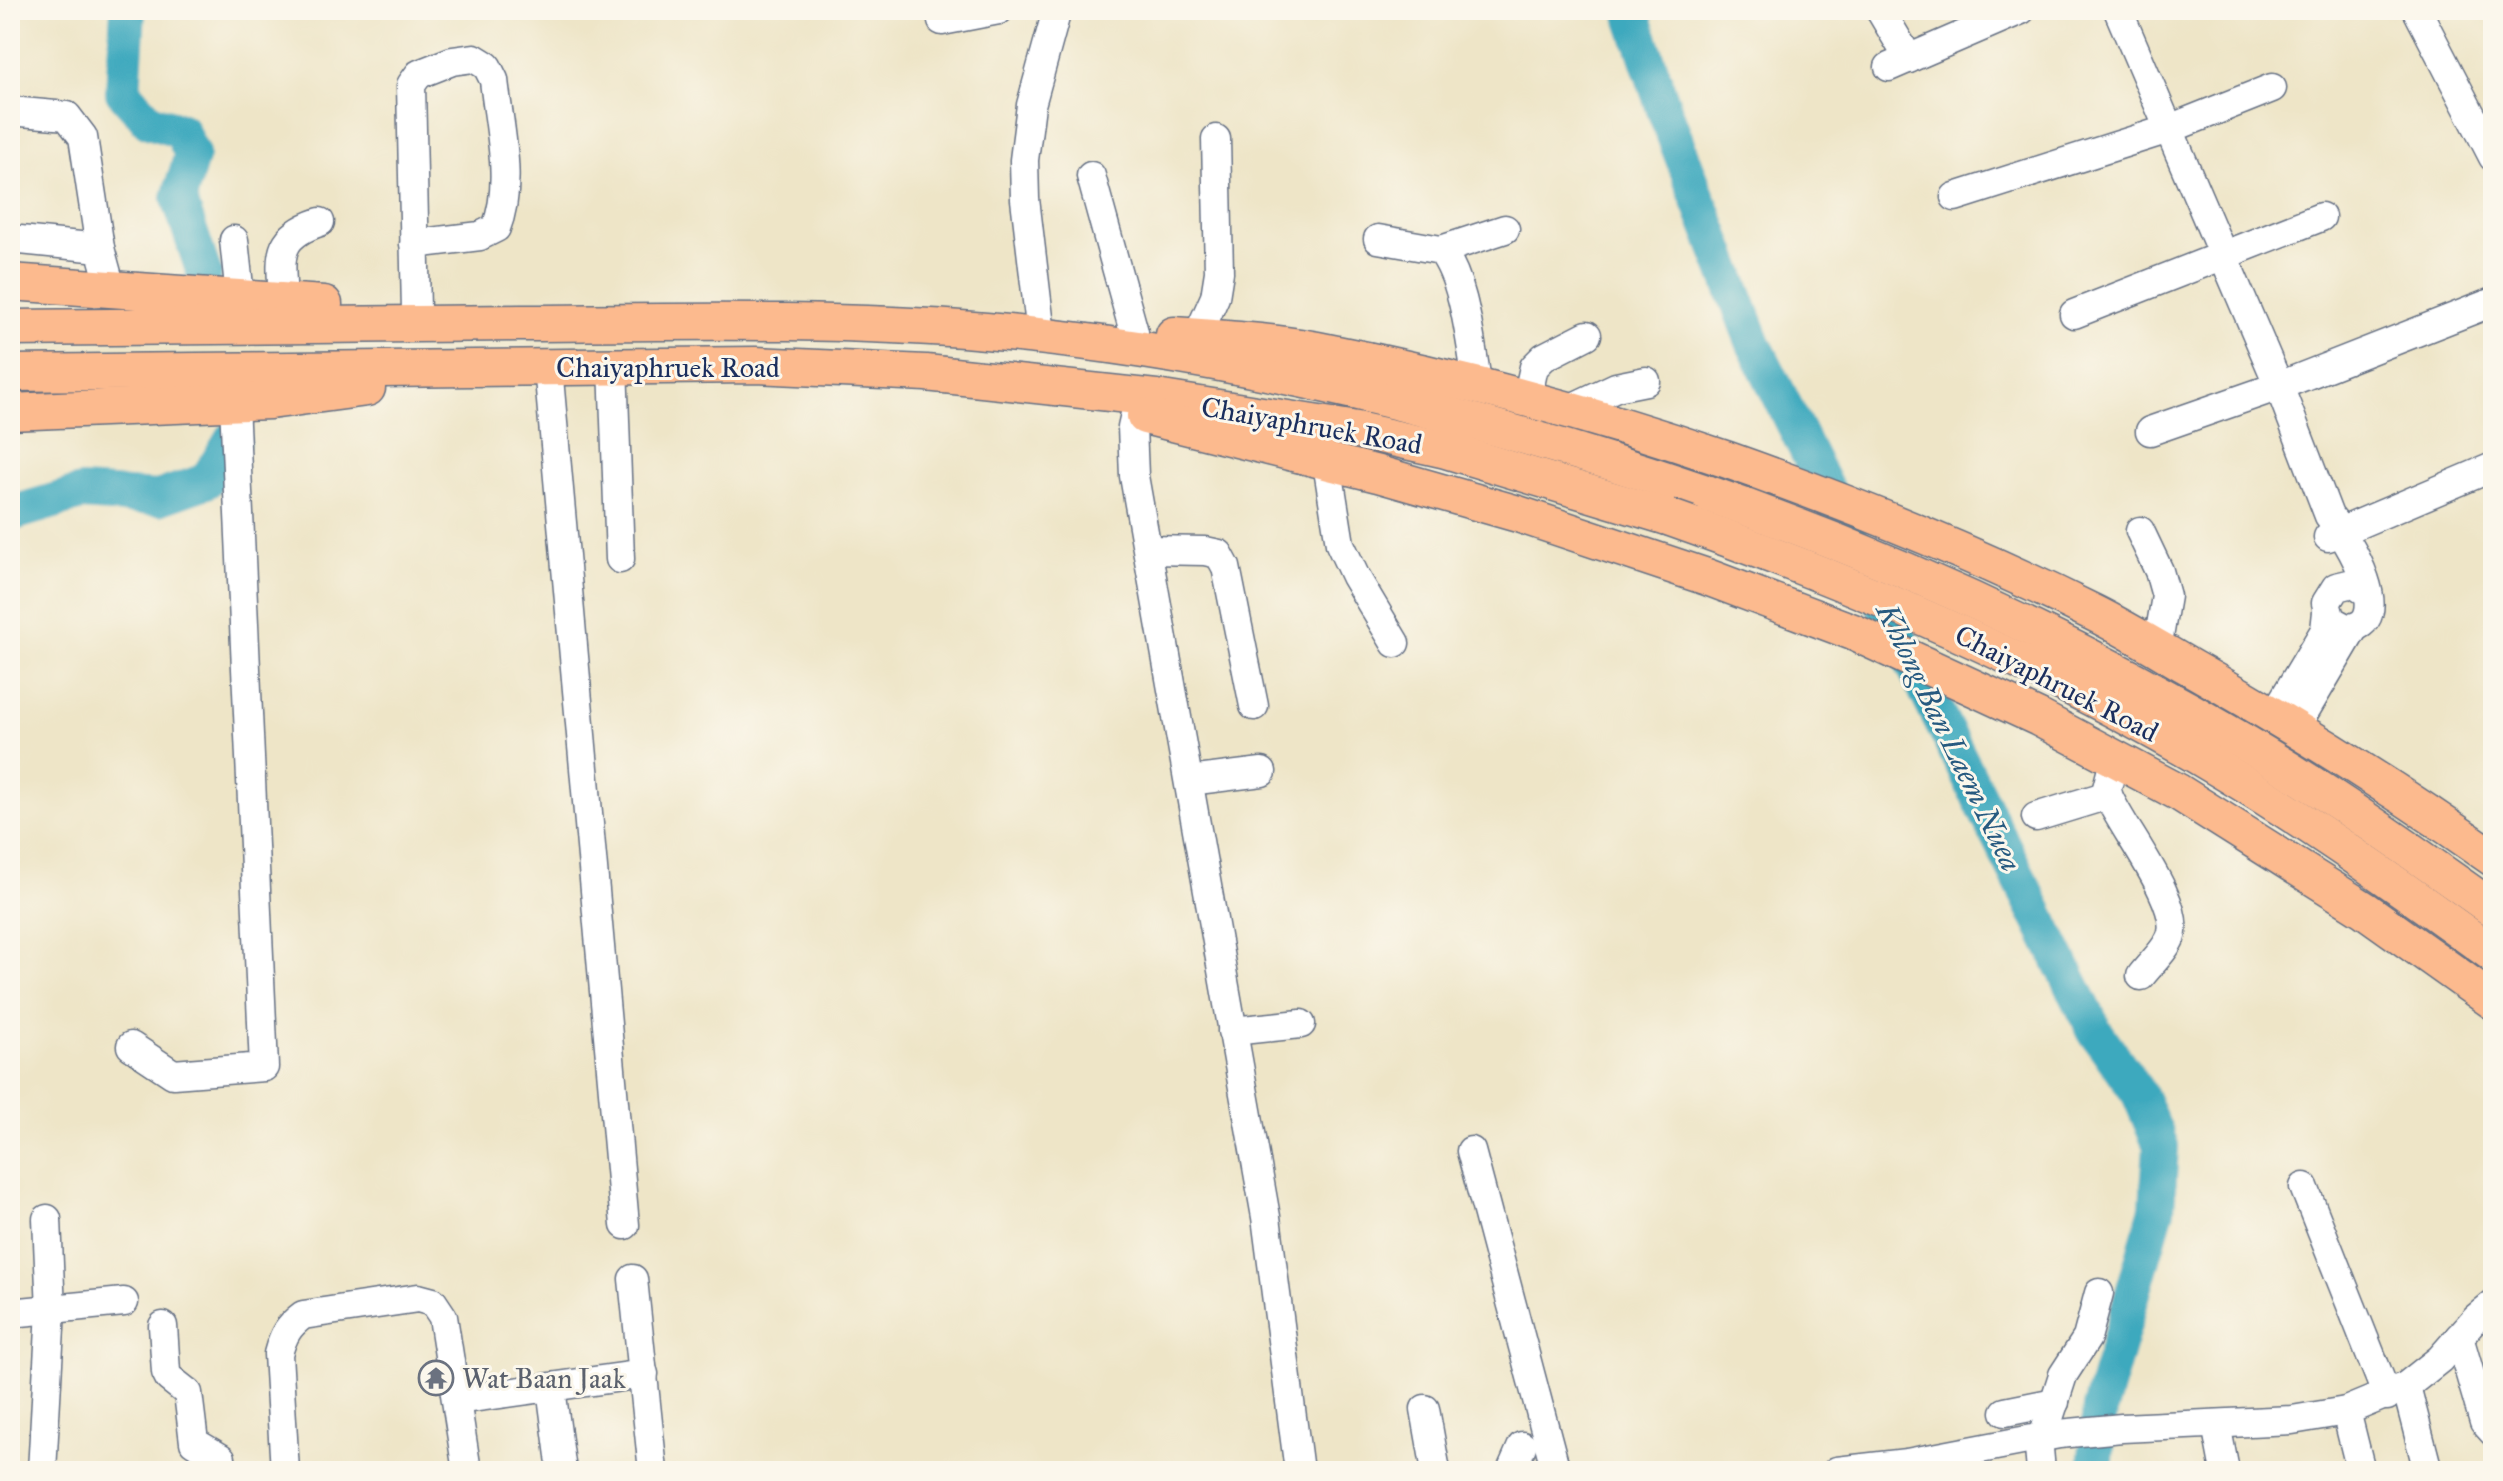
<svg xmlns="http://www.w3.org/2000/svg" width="2503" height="1481" font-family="'IM FELL Great Primer',serif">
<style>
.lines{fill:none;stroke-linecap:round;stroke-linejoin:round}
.river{stroke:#3ea9be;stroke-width:36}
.minor-casing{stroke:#656f83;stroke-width:31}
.major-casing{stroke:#656f83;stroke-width:39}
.minor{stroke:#fff;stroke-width:28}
.major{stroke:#fcba8e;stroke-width:36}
.major-bridge-casing{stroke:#656f83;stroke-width:39;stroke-linecap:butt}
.major-bridge{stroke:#fcba8e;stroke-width:36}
.labels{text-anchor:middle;stroke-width:6;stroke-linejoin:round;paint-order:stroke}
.street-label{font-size:28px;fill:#1b2f5e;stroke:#fbf7ec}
.worship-label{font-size:28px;fill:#5b616d;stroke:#fbf7ec;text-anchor:start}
.water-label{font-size:30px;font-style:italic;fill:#275a80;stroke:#fbf7ec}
</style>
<rect width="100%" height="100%" fill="#fbf7ec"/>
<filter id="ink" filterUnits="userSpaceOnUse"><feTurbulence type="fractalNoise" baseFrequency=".0125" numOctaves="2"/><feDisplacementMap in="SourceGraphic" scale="16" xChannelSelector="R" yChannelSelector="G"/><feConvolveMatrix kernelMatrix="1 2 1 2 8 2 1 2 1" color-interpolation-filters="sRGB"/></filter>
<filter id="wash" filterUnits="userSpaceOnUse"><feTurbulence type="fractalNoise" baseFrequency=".006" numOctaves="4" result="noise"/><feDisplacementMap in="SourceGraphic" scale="32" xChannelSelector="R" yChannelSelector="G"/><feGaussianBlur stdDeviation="1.8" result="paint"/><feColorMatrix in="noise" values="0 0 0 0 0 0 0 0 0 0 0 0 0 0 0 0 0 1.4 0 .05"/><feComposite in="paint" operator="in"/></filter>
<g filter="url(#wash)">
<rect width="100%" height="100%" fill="#eee5c7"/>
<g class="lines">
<g class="river">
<polyline points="128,10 123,92 149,121 181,131 192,154 179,198 204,273"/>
<polyline points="1631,10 1665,112 1754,344 2095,1031 2139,1094 2161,1146 2157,1209 2100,1408 2095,1471"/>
<polyline points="10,514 81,493 158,498 206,481 233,439"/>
</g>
</g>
</g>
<g filter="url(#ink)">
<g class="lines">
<g class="minor-casing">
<g id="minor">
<polyline points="1880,10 1909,59"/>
<path d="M2118,10L2279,386L2329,516C2347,536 2400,626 2346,628L2331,620L2326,603L2336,587L2353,583L2368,593"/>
<polyline points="2417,10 2493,157"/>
<polyline points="942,21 999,10"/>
<polyline points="1889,67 2021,10"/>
<polyline points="10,111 67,116 83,137 100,248"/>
<polyline points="1091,176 1134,332"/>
<polyline points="1955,197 2169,129 2272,88"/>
<polyline points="10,239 100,248 111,288"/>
<path d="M1378,239L1441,250C1466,283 1470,345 1478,386"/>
<polyline points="234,240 240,296"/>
<path d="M414,244L480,236L496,228C514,183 499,127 494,80L487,66L474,58L452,61L419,74L411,85L416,311"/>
<polyline points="1441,250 1505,229"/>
<path d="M283,300C281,258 274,237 320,222"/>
<polyline points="2074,314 2321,217"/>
<polyline points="1040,326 1025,199 1024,160 1031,105 1057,10"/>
<polyline points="1197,337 1215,297 1219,272 1216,139"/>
<polyline points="613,365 620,559"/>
<polyline points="548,367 625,1225"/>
<polyline points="1527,399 1534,367 1544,357 1587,335"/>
<polyline points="1567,410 1616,387 1646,381"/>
<polyline points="1135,414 1132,427 1134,476 1266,1217 1299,1471"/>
<polyline points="2150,431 2279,386 2493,302"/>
<polyline points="1327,463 1340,544 1355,576 1395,643"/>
<polyline points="2140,531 2159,571 2166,596 2157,649"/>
<polyline points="2328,537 2493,467"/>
<polyline points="1148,550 1205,551 1219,554 1226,567 1254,706"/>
<polyline points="2274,715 2325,630 2327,612"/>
<polyline points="2295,728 2354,628"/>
<path d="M2115,757L2107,788L2108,795C2120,826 2183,903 2171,936C2166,950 2150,964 2141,976"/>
<polyline points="1189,781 1262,772"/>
<polyline points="2036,817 2108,795"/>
<polyline points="1232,1031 1301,1024"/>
<polyline points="131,1046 173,1074 264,1067 234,403"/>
<polyline points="1471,1151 1556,1471"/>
<polyline points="2304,1187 2387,1396"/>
<polyline points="633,1279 653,1471"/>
<polyline points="10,1313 124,1302"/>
<polyline points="163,1326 166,1372 169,1378 188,1393 194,1442 221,1458 222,1471"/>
<polyline points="2459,1337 2484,1422 2493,1432"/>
<polyline points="2406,1386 2428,1471"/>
<polyline points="551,1388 562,1471"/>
<polyline points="457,1400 644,1374"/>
<polyline points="1425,1409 1436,1471"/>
<polyline points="2346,1411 2361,1471"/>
<polyline points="2005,1412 2055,1402"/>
<polyline points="2216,1424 2225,1471"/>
<polyline points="2043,1437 2063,1375 2087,1338 2099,1293"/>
<polyline points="2038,1438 2041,1471"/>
<polyline points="42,1471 51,1310 47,1219"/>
<path d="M285,1471L278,1354C283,1335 288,1326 303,1315L418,1298L433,1302L443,1317L467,1471"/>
<polyline points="1511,1471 1522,1446"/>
<polyline points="1837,1471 1907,1463 2059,1434 2122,1428 2292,1420 2346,1411 2406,1386 2440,1359 2476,1318 2493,1304"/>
</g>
</g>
<g class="major-casing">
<g id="major">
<polyline points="10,282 324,304"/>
<path d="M10,328C180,326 350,325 520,323C675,322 831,318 986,331C1233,352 1475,415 1709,494"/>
<path d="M1174,335C1221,339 1270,341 1317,350C1456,377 1594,414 1728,460C1852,504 1976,554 2094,613C2126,629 2157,648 2188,666C2293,725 2395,789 2493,858"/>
<polyline points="10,373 755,365 926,373 1156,398 1357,430 1446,450 1668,517"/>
<polyline points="10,412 270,401 367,388"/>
<polyline points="1145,416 1378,474 1518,514 1707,577 1853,632 2039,718 2178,792 2365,910 2493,1001"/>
</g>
</g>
<use href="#minor" class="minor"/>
<use href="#major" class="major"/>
<g class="major-bridge-casing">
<g id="major-bridge">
<path d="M1709,494C1896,560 2076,642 2247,744C2331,794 2413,852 2493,909"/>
<path d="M1668,517C1862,585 2051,667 2228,774C2319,829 2407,891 2493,954"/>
</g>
</g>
<use href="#major-bridge" class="major-bridge"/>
</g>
</g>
<defs>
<g id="temple-ring" transform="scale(1.8)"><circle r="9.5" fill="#fbf7ec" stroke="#6b7280" stroke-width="1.5"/><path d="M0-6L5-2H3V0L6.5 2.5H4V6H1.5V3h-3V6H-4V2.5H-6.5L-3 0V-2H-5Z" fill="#6b7280"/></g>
</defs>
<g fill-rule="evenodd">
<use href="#temple-ring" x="436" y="1378"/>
</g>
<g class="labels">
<g class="street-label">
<text x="668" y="377">Chaiyaphruek Road</text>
<text transform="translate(1312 425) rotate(10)" y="10">Chaiyaphruek Road</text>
<text transform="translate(2057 683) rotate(27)" y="10">Chaiyaphruek Road</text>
</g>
<g class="worship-label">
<text x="462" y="1388">Wat Baan Jaak</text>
</g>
<g class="water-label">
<text transform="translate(1949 737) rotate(64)" y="10">Khlong Ban Laem Nuea</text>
</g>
</g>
<rect width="2503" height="1481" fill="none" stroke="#fbf7ec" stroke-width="40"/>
</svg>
